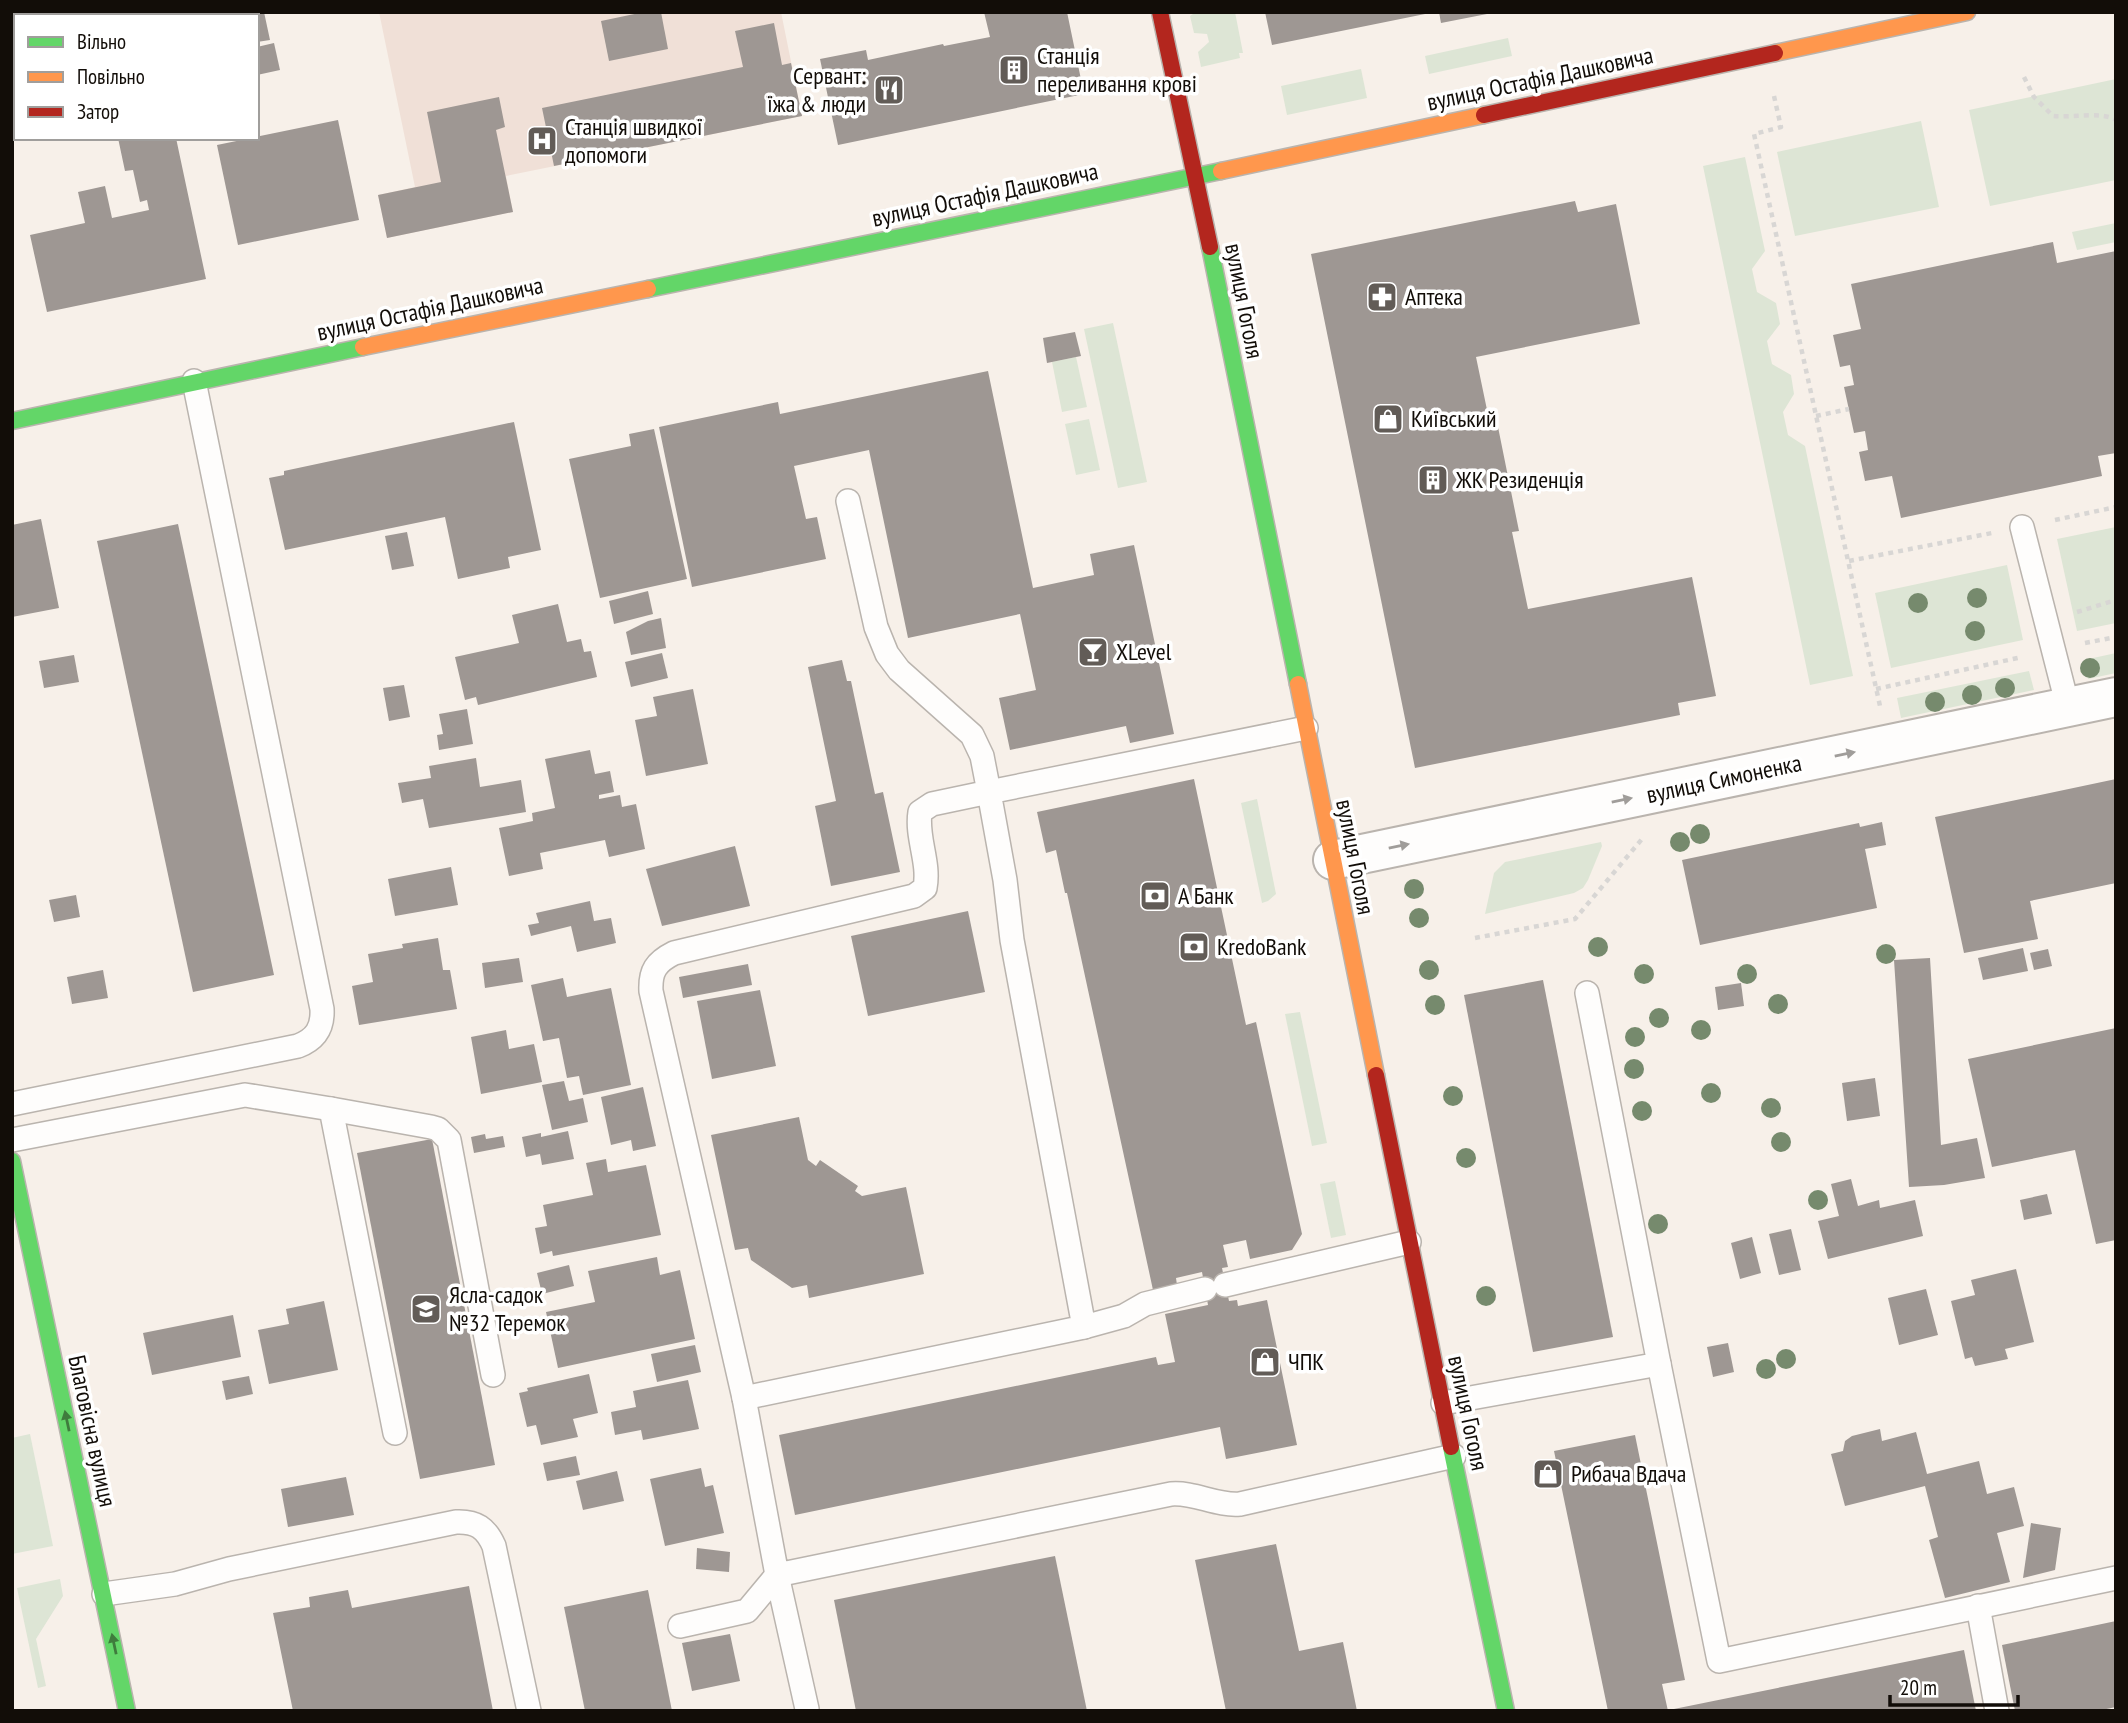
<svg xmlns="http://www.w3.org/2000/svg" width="2128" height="1723" font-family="'PT Sans Narrow',sans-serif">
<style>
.medical{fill:#f0e0d7}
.green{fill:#dde5d5}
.building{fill:#9e9793}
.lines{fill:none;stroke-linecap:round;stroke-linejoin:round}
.lane-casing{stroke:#bab4ae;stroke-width:26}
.street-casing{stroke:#bab4ae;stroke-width:42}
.fast-casing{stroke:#bab4ae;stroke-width:19}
.slow-casing{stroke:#bab4ae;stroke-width:19}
.jam-casing{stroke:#bab4ae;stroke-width:19}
.path{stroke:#d8d6d4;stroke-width:4.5;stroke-dasharray:5 5;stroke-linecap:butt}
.lane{stroke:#fefdfc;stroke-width:23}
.street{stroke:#fefdfc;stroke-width:38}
.fast{stroke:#63d668;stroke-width:16}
.slow{stroke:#ff974d;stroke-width:16}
.jam{stroke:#b3261e;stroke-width:16}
.tree{fill:#768a6d}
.oneway{fill:#a09d9a}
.oneway2{fill:#3f7c3d}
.labels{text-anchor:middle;stroke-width:7;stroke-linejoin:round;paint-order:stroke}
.poi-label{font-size:24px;fill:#120d08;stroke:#fff;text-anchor:start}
.street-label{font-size:24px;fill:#120d08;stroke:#fff}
</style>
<rect width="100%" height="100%" fill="#f7f0e9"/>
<polygon class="medical" points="379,12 781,12 802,116 506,176 513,212 387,238 378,195 415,187"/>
<g class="green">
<polygon points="1196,12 1235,12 1243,53 1239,53 1240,58 1201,67 1198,52 1209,42 1207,34 1194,33 1190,16"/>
<polygon points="1508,38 1512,56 1429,74 1425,56"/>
<polygon points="1361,69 1367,98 1287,115 1281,86"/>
<polygon points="2116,79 2116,180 1990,206 1969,110"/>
<polygon points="1921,121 1939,207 1795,236 1777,152"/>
<polygon points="1745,157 1765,251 1752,269 1757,292 1776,303 1780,324 1767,341 1772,364 1791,375 1794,394 1783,412 1788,435 1805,446 1853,676 1810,685 1703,166"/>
<polygon points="2116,223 2116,242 2077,250 2072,232"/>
<polygon points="1113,323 1147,482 1118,488 1084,329"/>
<polygon points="1076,357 1087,407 1062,412 1052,362"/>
<polygon points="1089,419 1100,470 1076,475 1065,424"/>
<polygon points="2116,527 2116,623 2077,631 2057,539"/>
<polygon points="2007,565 2023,640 1891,668 1875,593"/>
<polygon points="2116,653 2116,673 2088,679 2084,660"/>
<polygon points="2029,671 2034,690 1901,718 1897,698"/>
<polygon points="1257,799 1276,894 1268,901 1262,903 1241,803"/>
<polygon points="1601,842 1602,846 1588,880 1583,888 1574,893 1485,914 1494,873 1505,862"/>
<polygon points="1300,1012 1327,1143 1312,1146 1285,1014"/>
<polygon points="1335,1181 1346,1235 1331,1238 1320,1184"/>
<polygon points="30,1434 53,1546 12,1554 12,1438"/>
<polygon points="60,1579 63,1596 36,1639 46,1686 38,1688 17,1588"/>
</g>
<g class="building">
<polygon points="12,12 23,12 24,16 16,16 16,54 12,55"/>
<polygon points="154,12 199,12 200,16 155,16"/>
<polygon points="222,12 264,12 270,40 257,42 257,16 223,16"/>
<polygon points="644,12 661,12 668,49 609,61 601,21"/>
<polygon points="984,12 1067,12 1084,94 838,145 820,59 866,50 868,60 943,44 944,46 990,37"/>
<polygon points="1265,12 1430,12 1430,13 1272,45"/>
<polygon points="1439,12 1486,12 1487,14 1441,23"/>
<polygon points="774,23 782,65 791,63 802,116 554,166 542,108 743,67 735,31"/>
<polygon points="274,43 280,70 257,75 257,47"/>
<polygon points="499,97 505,127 496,130 513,212 387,238 378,195 441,182 427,112"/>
<polygon points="338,120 359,220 238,245 217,145"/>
<polygon points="118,138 176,138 206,279 47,312 30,235 85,223 78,192 105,186 112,218 149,210 147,200 140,202 133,170 125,171"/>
<polygon points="1575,201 1578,212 1616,204 1640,324 1476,357 1491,429 1498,427 1519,531 1512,532 1528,609 1692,577 1716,696 1678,703 1680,715 1415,768 1311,254"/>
<polygon points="2053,242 2057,263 2116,251 2116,453 2098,456 2102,476 1901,518 1892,476 1865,481 1859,452 1868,450 1865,431 1854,433 1844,387 1854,385 1850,365 1840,367 1833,335 1861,329 1851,284"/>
<polygon points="1075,332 1081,356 1047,363 1043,338"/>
<polygon points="988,371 1033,588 1094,575 1090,554 1134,545 1174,734 1130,743 1126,726 1010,750 999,698 1036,690 1020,614 908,638 869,450 794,466 806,519 817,517 826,559 692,587 659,427 778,402 780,414"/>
<polygon points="514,422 541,550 508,557 510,568 458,579 445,517 285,550 269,478 284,475 284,471"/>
<polygon points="654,429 687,579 600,598 569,459 631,446 629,434"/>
<polygon points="41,519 59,608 12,617 12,525"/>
<polygon points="178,524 274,975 193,992 97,541"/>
<polygon points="407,532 414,566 392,570 385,536"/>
<polygon points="648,591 653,614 614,624 609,601"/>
<polygon points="558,604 567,642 581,639 584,652 591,651 597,677 478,705 476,697 465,700 455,657 519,643 512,615"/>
<polygon points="661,618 666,648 631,655 626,632 648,621"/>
<polygon points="662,653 668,678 631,687 625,662"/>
<polygon points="74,655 79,682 44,688 39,661"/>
<polygon points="842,660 847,681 851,681 875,794 883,792 900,872 831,886 815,806 836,801 808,667"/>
<polygon points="404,685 410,717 389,721 383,688"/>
<polygon points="693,689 708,764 646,776 635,720 657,716 653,697"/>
<polygon points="467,709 473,744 439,750 437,735 443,734 439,714"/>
<polygon points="590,750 595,774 610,771 614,792 599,795 599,799 620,795 622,807 636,804 645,849 609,857 605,840 540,853 543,869 509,876 499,828 533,821 532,813 555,808 545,759"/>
<polygon points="476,758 480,787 521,780 526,812 429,828 423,799 402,803 398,783 431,778 429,766"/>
<polygon points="1194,779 1246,1025 1256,1022 1302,1234 1292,1250 1250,1259 1246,1240 1223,1245 1228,1267 1222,1268 1229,1301 1237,1300 1238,1306 1267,1300 1297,1445 1226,1459 1220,1427 795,1515 779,1435 1156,1357 1158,1365 1175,1362 1165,1314 1208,1305 1202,1272 1176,1278 1177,1285 1153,1290 1067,893 1065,893 1056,850 1046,853 1037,812"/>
<polygon points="2116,779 2116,883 2030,901 2038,939 1964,953 1935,817"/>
<polygon points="1882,822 1886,845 1865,849 1877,908 1700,945 1682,860 1859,823 1860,827"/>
<polygon points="735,846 750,906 662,926 646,869"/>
<polygon points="451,867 458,905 395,916 388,879"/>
<polygon points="76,895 80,917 54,922 49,900"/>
<polygon points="590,901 594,921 611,918 616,943 577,952 571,926 531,936 528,925 539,923 536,913"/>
<polygon points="968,911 985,992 868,1016 851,936"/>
<polygon points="438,938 443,970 450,970 457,1009 359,1025 352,986 373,982 368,954 403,948 402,944"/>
<polygon points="2023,948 2028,971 1983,980 1978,958"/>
<polygon points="2048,949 2052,966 2034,970 2030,953"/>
<polygon points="519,958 523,982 485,988 482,963"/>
<polygon points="1930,958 1941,1145 1977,1138 1985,1178 1944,1185 1909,1187 1894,960"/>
<polygon points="748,964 752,985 683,998 679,977"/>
<polygon points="103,970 108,998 72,1004 67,977"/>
<polygon points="563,978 567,997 611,988 631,1085 583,1095 579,1076 567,1078 559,1038 543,1041 531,985"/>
<polygon points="1543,980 1613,1337 1533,1352 1464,995"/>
<polygon points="1741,983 1744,1006 1718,1010 1715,987"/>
<polygon points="760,990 776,1066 712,1079 697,1001"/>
<polygon points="2116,1028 2116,1240 2096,1244 2075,1150 1992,1167 1968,1059"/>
<polygon points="506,1030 509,1049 534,1044 542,1082 481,1094 471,1037"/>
<polygon points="1875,1078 1880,1116 1847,1121 1842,1083"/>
<polygon points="564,1081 569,1101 583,1098 588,1122 552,1130 542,1085"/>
<polygon points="643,1087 656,1146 633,1151 631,1140 611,1145 601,1097"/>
<polygon points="799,1117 808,1160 816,1166 820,1160 858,1186 855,1191 862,1196 906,1187 924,1274 809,1298 807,1285 792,1288 751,1260 748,1248 735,1250 711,1135"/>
<polygon points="568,1131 574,1159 542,1165 540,1154 526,1157 522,1137 541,1133 541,1137"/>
<polygon points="485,1134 486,1139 503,1136 505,1147 474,1153 471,1137"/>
<polygon points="432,1139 495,1465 420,1479 357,1153"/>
<polygon points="606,1159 608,1172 646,1165 661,1235 553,1256 552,1251 540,1254 535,1228 547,1226 543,1205 593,1195 586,1163"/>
<polygon points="1851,1179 1858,1206 1879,1200 1880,1208 1915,1200 1923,1236 1828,1259 1818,1221 1839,1216 1831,1184"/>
<polygon points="2047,1194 2052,1214 2024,1220 2020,1200"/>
<polygon points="1791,1229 1801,1270 1779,1275 1769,1234"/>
<polygon points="1752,1237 1761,1273 1740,1279 1731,1243"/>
<polygon points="657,1257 660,1275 680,1270 695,1339 558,1368 546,1312 595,1302 588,1271"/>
<polygon points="569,1265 574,1286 542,1294 537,1273"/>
<polygon points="2016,1269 2034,1342 2005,1349 2008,1359 1975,1366 1972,1357 1965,1359 1951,1301 1975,1295 1971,1280"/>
<polygon points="1926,1289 1938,1335 1899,1345 1888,1298"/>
<polygon points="324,1301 338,1370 269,1384 258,1330 289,1324 286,1309"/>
<polygon points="233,1315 241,1357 152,1375 143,1333"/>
<polygon points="1728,1343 1734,1372 1713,1377 1707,1347"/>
<polygon points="695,1345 701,1372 657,1382 651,1354"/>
<polygon points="589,1374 598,1413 573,1419 578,1437 541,1445 536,1425 527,1427 519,1393 528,1391 527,1388"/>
<polygon points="249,1376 253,1394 226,1400 222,1381"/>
<polygon points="688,1380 699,1429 643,1440 641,1430 615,1435 611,1412 636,1407 633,1391"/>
<polygon points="1880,1429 1882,1441 1916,1432 1927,1474 1979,1461 1987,1494 2014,1487 2024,1526 1997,1533 2010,1582 1945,1598 1929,1540 1938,1537 1925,1486 1845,1506 1831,1454 1843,1451 1845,1441 1852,1436"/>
<polygon points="1635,1435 1685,1680 1662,1684 1668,1711 1608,1711 1554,1451"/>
<polygon points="576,1456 580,1475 547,1481 543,1463"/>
<polygon points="701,1468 705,1487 713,1485 724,1533 665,1546 650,1479"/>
<polygon points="617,1471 624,1501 583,1510 576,1481"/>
<polygon points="346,1477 354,1515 288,1527 281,1489"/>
<polygon points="2031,1523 2061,1528 2055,1570 2023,1578"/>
<polygon points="1276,1544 1299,1651 1343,1642 1357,1711 1226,1711 1195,1560"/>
<polygon points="697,1548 730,1552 729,1572 696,1569"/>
<polygon points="1055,1556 1087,1711 856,1711 834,1600"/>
<polygon points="469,1586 493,1711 293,1711 273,1613 310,1607 309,1597 348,1590 352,1608"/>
<polygon points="648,1590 672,1711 585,1711 564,1607"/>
<polygon points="2116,1621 2116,1707 2097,1711 2015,1711 2002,1645"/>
<polygon points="730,1634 740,1681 692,1691 682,1643"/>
<polygon points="1964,1650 1976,1711 1669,1711 1669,1710"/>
</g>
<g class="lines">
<g class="lane-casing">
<g id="lane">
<path d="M848,501L876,627L887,654L899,670L972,735L982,756L989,792L932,804L920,812C916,838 930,862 925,888L914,896L674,953C656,962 650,971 651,991L744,1398L777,1575L1171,1494C1195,1492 1216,1506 1240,1504L1454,1456"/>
<polyline points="2022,527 2068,707"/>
<path d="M12,1104L298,1046C316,1039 323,1028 322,1009L194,381"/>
<polyline points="331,1109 431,1127 438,1129 449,1140 493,1375"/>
<polyline points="12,1140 245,1095 331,1109 395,1433"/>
<polyline points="1225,1285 1409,1242"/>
<polyline points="1084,1327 1124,1316 1145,1304 1205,1289"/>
<polyline points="1659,1364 1719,1661 2116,1578"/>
<polyline points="744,1398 1084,1327 1012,940 1005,880 989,792 1306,728"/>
<polyline points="1443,1403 1659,1364 1587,993"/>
<path d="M104,1594L175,1584L229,1569L456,1522C476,1521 486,1528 494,1546L529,1711"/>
<polyline points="1978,1606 1997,1711"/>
<polyline points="680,1626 747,1611 777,1575 807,1709"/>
</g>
</g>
<g class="street-casing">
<polyline id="street" points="1333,860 2116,697"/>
</g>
<g class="fast-casing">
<g id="fast">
<polyline points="1210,247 1298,684"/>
<polyline points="648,289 1221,171"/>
<polyline points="12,421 363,347"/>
<polyline points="12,1161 127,1711"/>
<polyline points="1451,1447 1506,1711"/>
</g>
</g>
<g class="slow-casing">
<g id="slow">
<polyline points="1775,53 1967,12"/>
<polyline points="1221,171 1484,115"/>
<polyline points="363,347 648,289"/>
<polyline points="1298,684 1376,1075"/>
</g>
</g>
<g class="jam-casing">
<g id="jam">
<polyline points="1160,12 1210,247"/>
<polyline points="1484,115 1775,53"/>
<polyline points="1376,1075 1451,1447"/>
</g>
</g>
<g class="path">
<path d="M2024,77L2034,97L2053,116C2073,118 2101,111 2116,120"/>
<polyline points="1774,96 1781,127 1754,134 1880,706"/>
<polyline points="1816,416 1849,409"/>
<polyline points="2055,520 2116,507"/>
<polyline points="1849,561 1992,533"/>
<polyline points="2077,612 2116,600"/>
<polyline points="2085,643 2116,637"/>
<polyline points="1876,689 2022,657"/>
<polyline points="1475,938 1575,919 1642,839"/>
</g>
<use href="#lane" class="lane"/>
<use href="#street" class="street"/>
<use href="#fast" class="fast"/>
<use href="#slow" class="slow"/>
<use href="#jam" class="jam"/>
</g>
<g class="tree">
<circle cx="1977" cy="598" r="10"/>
<circle cx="1918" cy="603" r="10"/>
<circle cx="1975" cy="631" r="10"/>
<circle cx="2090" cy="668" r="10"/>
<circle cx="2005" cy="688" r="10"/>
<circle cx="1972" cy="695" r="10"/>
<circle cx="1935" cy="702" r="10"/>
<circle cx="1700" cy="834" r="10"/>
<circle cx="1680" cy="842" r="10"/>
<circle cx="1414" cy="889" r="10"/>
<circle cx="1419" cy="918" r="10"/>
<circle cx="1598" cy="947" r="10"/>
<circle cx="1886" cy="954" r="10"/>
<circle cx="1429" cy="970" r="10"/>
<circle cx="1644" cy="974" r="10"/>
<circle cx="1747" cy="974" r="10"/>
<circle cx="1778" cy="1004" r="10"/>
<circle cx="1435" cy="1005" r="10"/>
<circle cx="1659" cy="1018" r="10"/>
<circle cx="1701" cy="1030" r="10"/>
<circle cx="1635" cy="1037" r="10"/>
<circle cx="1634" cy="1069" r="10"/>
<circle cx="1711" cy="1093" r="10"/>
<circle cx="1453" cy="1096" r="10"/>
<circle cx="1771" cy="1108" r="10"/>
<circle cx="1642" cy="1111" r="10"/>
<circle cx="1781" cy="1142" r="10"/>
<circle cx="1466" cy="1158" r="10"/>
<circle cx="1818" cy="1200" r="10"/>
<circle cx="1658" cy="1224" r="10"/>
<circle cx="1486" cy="1296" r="10"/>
<circle cx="1786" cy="1359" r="10"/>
<circle cx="1766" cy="1369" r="10"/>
</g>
<defs><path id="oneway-solid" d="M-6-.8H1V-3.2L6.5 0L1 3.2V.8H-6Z" transform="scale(1.75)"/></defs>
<g class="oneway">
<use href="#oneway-solid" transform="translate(1845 754) rotate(-12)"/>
<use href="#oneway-solid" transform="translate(1622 800) rotate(-12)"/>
<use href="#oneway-solid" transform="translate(1399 846) rotate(-12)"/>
</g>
<g class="oneway2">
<use href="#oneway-solid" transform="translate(67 1421) rotate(-102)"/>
<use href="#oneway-solid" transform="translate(114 1644) rotate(-102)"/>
</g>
<defs>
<g id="building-square" transform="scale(1.575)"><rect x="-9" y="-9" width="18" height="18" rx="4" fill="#625c57" stroke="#fff"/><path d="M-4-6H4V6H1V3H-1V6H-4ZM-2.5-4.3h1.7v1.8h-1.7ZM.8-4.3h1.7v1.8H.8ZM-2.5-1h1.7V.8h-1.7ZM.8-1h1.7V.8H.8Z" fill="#fff"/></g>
<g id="restaurant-square" transform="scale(1.575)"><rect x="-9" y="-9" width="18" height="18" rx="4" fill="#625c57" stroke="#fff"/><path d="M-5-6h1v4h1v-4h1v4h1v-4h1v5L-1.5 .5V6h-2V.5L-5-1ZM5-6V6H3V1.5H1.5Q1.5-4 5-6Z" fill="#fff"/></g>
<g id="hospital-square" transform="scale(1.575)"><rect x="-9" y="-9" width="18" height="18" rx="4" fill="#625c57" stroke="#fff"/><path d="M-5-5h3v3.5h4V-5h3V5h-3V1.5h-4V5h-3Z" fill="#fff"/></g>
<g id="pharmacy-square" transform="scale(1.575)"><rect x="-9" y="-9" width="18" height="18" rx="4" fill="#625c57" stroke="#fff"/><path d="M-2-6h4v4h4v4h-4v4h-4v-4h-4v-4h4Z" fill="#fff"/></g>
<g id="shop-square" transform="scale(1.575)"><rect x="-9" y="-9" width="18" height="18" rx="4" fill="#625c57" stroke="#fff"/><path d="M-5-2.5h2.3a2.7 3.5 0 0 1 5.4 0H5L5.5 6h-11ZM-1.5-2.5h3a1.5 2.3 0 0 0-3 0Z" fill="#fff"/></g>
<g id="bar-square" transform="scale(1.575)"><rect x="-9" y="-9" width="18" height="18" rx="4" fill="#625c57" stroke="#fff"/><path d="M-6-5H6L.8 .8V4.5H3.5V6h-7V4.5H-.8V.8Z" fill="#fff"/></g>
<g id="bank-square" transform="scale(1.575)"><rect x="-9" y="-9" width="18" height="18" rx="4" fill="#625c57" stroke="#fff"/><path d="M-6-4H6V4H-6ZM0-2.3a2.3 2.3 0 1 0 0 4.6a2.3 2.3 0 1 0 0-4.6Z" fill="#fff"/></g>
<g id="school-square" transform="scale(1.575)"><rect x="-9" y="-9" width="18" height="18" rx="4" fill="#625c57" stroke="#fff"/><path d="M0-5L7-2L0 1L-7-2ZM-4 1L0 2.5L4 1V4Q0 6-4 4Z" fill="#fff"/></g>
</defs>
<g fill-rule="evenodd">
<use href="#building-square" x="1014" y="70"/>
<use href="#restaurant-square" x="889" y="90"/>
<use href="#hospital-square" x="542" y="141"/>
<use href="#pharmacy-square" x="1382" y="297"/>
<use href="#shop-square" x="1388" y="419"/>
<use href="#building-square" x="1433" y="480"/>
<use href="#bar-square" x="1093" y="652"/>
<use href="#bank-square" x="1155" y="896"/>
<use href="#bank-square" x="1194" y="947"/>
<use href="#school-square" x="426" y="1309"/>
<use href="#shop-square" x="1265" y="1362"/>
<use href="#shop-square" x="1548" y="1474"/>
</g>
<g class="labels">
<g class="poi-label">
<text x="1037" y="64">Станція<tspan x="1037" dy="28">переливання крові</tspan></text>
<text x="866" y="84" text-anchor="end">Сервант:<tspan x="866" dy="28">їжа &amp; люди</tspan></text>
<text x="565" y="135">Станція швидкої<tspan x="565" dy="28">допомоги</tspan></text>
<text x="1405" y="305">Аптека</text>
<text x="1411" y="427">Київський</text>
<text x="1456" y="488">ЖК Резиденція</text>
<text x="1116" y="660">XLevel</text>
<text x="1178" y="904">А Банк</text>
<text x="1217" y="955">KredoBank</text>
<text x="449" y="1303">Ясла-садок<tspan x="449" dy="28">№32 Теремок</tspan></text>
<text x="1288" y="1370">ЧПК</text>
<text x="1571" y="1482">Рибача Вдача</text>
</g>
<g class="street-label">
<text transform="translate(1540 79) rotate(-12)" y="8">вулиця Остафія Дашковича</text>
<text transform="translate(985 195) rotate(-12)" y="8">вулиця Остафія Дашковича</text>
<text transform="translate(1244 301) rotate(79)" y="8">вулиця Гоголя</text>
<text transform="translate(430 309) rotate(-12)" y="8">вулиця Остафія Дашковича</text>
<text transform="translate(1724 779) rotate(-12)" y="8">вулиця Симоненка</text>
<text transform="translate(1355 857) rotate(79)" y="8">вулиця Гоголя</text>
<text transform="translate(1468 1413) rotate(78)" y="8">вулиця Гоголя</text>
<text transform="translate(92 1431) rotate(78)" y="8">Благовісна вулиця</text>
</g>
</g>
<rect width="2128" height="1723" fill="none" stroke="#120d08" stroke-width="28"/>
<rect x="14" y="14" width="245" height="126" fill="#ffffff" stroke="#a09e9c" stroke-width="2"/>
<rect x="28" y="37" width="35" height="10" fill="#63d668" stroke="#a09e9c" stroke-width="2"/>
<text x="77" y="49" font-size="21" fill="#120d08">Вільно</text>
<rect x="28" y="72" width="35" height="10" fill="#ff974d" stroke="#a09e9c" stroke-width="2"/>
<text x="77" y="84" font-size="21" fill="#120d08">Повільно</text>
<rect x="28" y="107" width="35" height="10" fill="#b3261e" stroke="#a09e9c" stroke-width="2"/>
<text x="77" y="119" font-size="21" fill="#120d08">Затор</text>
<path d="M1890 1695v10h128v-10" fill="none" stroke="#120d08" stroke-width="3.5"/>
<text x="1900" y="1695" font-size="21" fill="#120d08" stroke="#ffffff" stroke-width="5" paint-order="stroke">20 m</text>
</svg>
